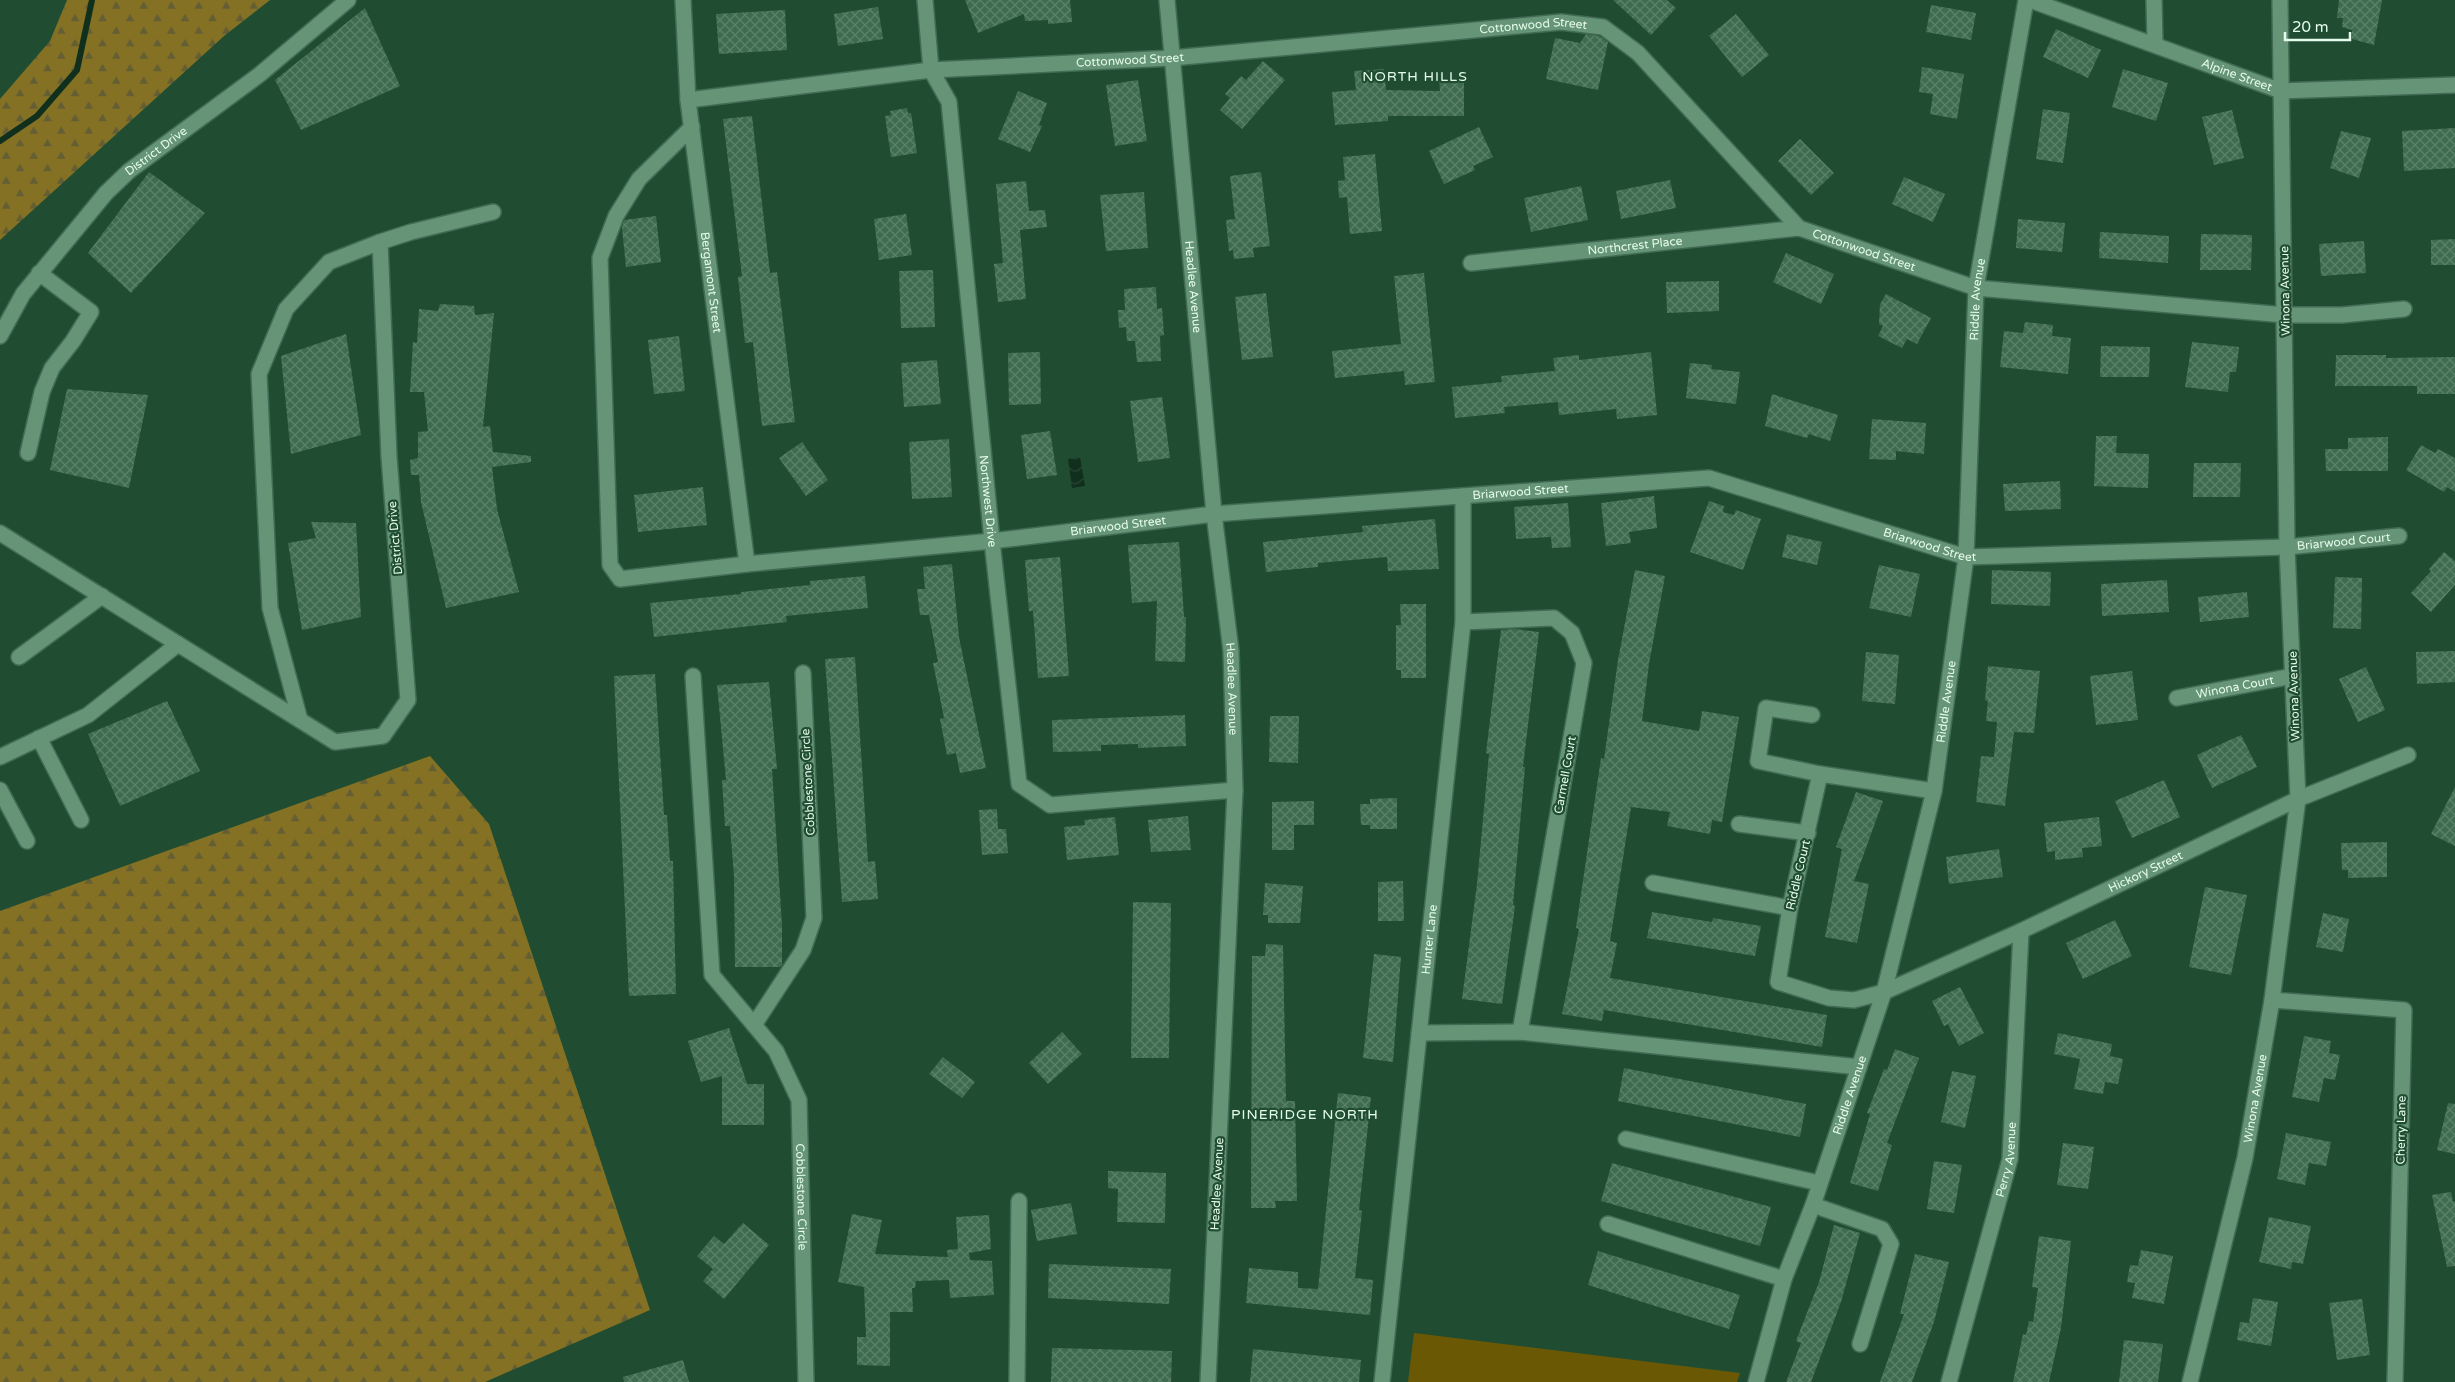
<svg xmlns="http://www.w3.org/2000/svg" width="2455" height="1382" font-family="'Varela Round',sans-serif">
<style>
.grass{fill:#6a5804}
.forest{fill:url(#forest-firs)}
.water{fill:url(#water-waves)}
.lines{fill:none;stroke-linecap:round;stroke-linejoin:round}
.stream{stroke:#112f1d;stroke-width:6}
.building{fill:url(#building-cross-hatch)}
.minor-casing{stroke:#416b54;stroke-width:18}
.minor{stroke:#669476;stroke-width:15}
.labels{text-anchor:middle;stroke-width:4.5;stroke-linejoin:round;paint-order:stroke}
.street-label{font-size:12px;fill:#e4fceb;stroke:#204d32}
.neighbourhood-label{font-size:14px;letter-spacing:1px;fill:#e4fceb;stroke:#204d32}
</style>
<defs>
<pattern id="forest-firs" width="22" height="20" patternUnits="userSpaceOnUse" patternTransform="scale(1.25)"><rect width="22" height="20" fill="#847123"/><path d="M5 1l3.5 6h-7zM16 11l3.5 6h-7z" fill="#645e34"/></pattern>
<pattern id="water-waves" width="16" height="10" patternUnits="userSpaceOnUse" patternTransform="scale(1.25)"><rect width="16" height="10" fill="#112f1d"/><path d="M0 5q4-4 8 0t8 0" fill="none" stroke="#284433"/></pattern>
<pattern id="building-cross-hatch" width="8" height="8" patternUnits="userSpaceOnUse" patternTransform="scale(1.25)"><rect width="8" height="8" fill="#3f6c50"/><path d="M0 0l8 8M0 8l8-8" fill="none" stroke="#5b8269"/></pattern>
</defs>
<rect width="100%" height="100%" fill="#204d32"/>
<polygon class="grass" points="1414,1333 1740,1373 1737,1382 1408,1382"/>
<g class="forest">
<polygon points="67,0 270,0 224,36 0,240 0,99 50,41"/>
<polygon points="430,756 489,824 650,1310 485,1382 0,1382 0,911"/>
</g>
<polygon class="water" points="1080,457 1085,486 1072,488 1068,459"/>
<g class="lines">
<polyline class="stream" points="0,141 37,116 77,70 92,0"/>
</g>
<g class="building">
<polygon points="965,0 1070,0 1072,22 1048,24 1048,20 1025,21 1024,14 978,33"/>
<polygon points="1613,0 1667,0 1676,8 1651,35"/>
<polygon points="2339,0 2382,0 2374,45 2352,39 2352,30 2342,27 2343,18 2337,18"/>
<polygon points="1931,5 1976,13 1971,40 1926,32"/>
<polygon points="878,7 883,39 838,46 834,14"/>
<polygon points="365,8 400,86 301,130 275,80"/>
<polygon points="785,10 787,50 719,54 716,14"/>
<polygon points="1736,14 1769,55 1742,77 1709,36"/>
<polygon points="2056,29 2101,50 2088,78 2043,57"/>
<polygon points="1586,34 1599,36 1608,42 1598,90 1546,79 1555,38 1580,43"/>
<polygon points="1263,61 1285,80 1242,129 1220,110 1230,98 1225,94 1241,76 1246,80"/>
<polygon points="1922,67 1964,74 1957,119 1930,114 1933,94 1919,92"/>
<polygon points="1384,69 1386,90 1440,91 1439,79 1464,79 1464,116 1388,116 1388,121 1335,125 1332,92 1356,90 1354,71"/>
<polygon points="2123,69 2168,83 2156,121 2112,107"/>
<polygon points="1138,80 1147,141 1115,146 1106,85"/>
<polygon points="1018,91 1047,103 1039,125 1042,126 1030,152 998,139"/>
<polygon points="907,108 908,113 911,113 917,153 891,157 885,116 891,115 890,111"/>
<polygon points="2043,109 2070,113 2063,163 2036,159"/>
<polygon points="2232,110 2244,158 2214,165 2202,117"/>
<polygon points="752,116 770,273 777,272 795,422 762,426 753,342 745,343 738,277 742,276 723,119"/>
<polygon points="1479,127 1493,157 1473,166 1475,170 1444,184 1429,151"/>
<polygon points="2455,128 2455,168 2404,171 2402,131"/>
<polygon points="2341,131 2371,138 2359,178 2330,168"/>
<polygon points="1800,139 1834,173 1811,195 1778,161"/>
<polygon points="1375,154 1382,231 1350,234 1347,197 1339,198 1338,181 1345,180 1343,157"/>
<polygon points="149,172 205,213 131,293 88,253"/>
<polygon points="1261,172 1270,246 1253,248 1254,257 1234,259 1233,250 1229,251 1226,220 1235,219 1230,176"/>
<polygon points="1904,177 1945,194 1933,222 1892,204"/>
<polygon points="1670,180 1676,208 1621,219 1616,191"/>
<polygon points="1026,181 1029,211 1045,210 1047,227 1020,230 1026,299 998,302 994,264 1003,263 996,184"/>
<polygon points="1581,186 1588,220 1531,232 1524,198"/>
<polygon points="1144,192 1148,248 1106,251 1100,195"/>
<polygon points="906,214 912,255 879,260 874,219"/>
<polygon points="656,216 661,262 626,267 622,228 624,220"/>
<polygon points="2018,219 2065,223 2062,252 2016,248"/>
<polygon points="2100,232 2169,236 2168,263 2099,258"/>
<polygon points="2201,234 2252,235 2251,270 2200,270"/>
<polygon points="2455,239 2455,265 2431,265 2431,240"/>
<polygon points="2364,241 2366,273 2321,276 2319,244"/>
<polygon points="1786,253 1834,274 1821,304 1773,282"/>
<polygon points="933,270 935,327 901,328 899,271"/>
<polygon points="1424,273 1435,382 1405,385 1404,371 1335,378 1332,351 1401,344 1394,276"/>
<polygon points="1719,281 1719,311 1667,313 1666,282"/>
<polygon points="1156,287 1157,309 1162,308 1164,335 1160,336 1161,361 1137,362 1135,341 1127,341 1126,327 1119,328 1118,310 1125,310 1124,289"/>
<polygon points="1266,293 1273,357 1242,360 1235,297"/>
<polygon points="1886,294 1931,318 1917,344 1907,339 1902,348 1878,336 1883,326 1879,324 1880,304"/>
<polygon points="440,304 474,306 475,315 494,313 483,427 490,426 493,452 531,456 531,462 492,467 497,509 519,592 446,608 421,502 419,475 411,475 410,460 418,458 418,432 428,431 424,392 410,392 413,342 417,343 419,309 438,311"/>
<polygon points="2025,322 2053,325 2052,336 2071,338 2068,374 2000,367 2004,331 2023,333"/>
<polygon points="346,334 361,435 291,454 281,356"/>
<polygon points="679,336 685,391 654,394 648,340"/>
<polygon points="2192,342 2239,347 2236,372 2230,372 2228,392 2185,387"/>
<polygon points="2101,346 2150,347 2149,377 2100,377"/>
<polygon points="1040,352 1041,404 1009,405 1008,353"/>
<polygon points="1651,352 1657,415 1617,419 1616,409 1559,415 1558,402 1504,407 1505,413 1455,418 1452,387 1502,382 1501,376 1555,371 1553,358 1579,355 1579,360"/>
<polygon points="2336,355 2386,355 2386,358 2455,357 2455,394 2417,394 2417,386 2335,386"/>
<polygon points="937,360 941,404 904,407 901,363"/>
<polygon points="1690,363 1712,365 1711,369 1740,372 1736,404 1686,398"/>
<polygon points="67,389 148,395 129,488 50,470"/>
<polygon points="1772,394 1838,415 1830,441 1809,434 1807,438 1765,426"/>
<polygon points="1162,397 1170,458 1138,462 1130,401"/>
<polygon points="1872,419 1926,423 1924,454 1896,451 1896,460 1869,459"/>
<polygon points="1050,431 1057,475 1027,479 1021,435"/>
<polygon points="2096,436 2117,436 2116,453 2149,454 2148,488 2094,486"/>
<polygon points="2388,437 2388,471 2326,471 2325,449 2348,449 2348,438"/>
<polygon points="949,439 952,497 912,499 909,442"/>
<polygon points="802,442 828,480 806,496 779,458"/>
<polygon points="2421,445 2435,453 2438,449 2455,458 2455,492 2447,487 2444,492 2406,470"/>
<polygon points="2194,463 2241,463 2240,497 2193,497"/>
<polygon points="2060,481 2061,509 2005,511 2003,484"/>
<polygon points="703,487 707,525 638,532 634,495"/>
<polygon points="1654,496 1657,528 1629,532 1631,543 1606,546 1601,503"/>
<polygon points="1709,501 1724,506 1723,512 1734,515 1736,510 1761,519 1743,570 1690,552"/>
<polygon points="1568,503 1571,547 1552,548 1551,537 1516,539 1514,507"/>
<polygon points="1435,519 1439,569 1388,571 1387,557 1318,563 1318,567 1266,572 1263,542 1363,532 1362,526"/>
<polygon points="311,522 356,523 361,617 302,630 288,543 316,538"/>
<polygon points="1787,534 1822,542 1817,565 1782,557"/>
<polygon points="1179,542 1184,617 1186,617 1185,662 1155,661 1157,601 1132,603 1128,545"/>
<polygon points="2444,552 2455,561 2455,585 2431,612 2411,593 2431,571 2429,569"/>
<polygon points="1060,557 1069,676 1038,678 1033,611 1029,611 1025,560"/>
<polygon points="952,564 959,637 986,768 960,773 956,753 947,755 940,719 944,718 933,663 938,662 929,615 920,615 917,589 925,589 923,567"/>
<polygon points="1879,565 1920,574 1911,617 1869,608"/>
<polygon points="1635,570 1665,576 1649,664 1642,721 1699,731 1702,711 1739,717 1722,822 1712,820 1710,834 1667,826 1670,812 1631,807 1610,941 1617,943 1610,978 1827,1015 1822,1047 1604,1010 1602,1021 1562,1014 1579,929 1576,928 1601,758 1604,759 1618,660"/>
<polygon points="1992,570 2051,572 2050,606 1991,604"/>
<polygon points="865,576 868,608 786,616 787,622 654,637 650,603 741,594 741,592 810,585 810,581"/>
<polygon points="2335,577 2362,578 2361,629 2333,628"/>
<polygon points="2167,580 2169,612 2102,616 2101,584"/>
<polygon points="2247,592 2249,617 2200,622 2198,597"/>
<polygon points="1400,604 1426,604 1426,678 1401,678 1401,670 1396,670 1396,625 1401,625"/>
<polygon points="1515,629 1539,632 1523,767 1525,767 1513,905 1515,906 1502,1004 1462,999 1477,884 1489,754 1486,753 1501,630"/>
<polygon points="2455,651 2455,682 2417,684 2416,652"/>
<polygon points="1866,652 1899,655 1895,704 1862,701"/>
<polygon points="855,657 868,862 875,861 878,899 842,902 825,659"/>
<polygon points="1988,666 2040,671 2034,733 2014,732 2005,806 1976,802 1981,756 1994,757 1997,722 1986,721 1988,701 1985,700"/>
<polygon points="2366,667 2385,710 2358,722 2339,679"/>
<polygon points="2132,671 2138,720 2096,725 2090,676"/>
<polygon points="655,674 664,815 667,815 670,861 673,861 676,994 629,996 614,676"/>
<polygon points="769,682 777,769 772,769 782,926 782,965 780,967 735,967 734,876 730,826 725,826 722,780 726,780 717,685"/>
<polygon points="167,701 200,771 120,806 88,734"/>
<polygon points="1185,715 1186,746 1138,748 1138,744 1101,745 1101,751 1053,752 1052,720"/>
<polygon points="1270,716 1299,716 1298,763 1269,762"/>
<polygon points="2241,735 2257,767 2212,788 2197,755"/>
<polygon points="2164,780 2180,817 2132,838 2115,801"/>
<polygon points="2455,787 2455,846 2431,834"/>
<polygon points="1856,792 1883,801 1854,881 1869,884 1857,943 1825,937 1842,849 1836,847"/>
<polygon points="1397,798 1397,829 1370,829 1370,825 1361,825 1360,804 1370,804 1370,799"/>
<polygon points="1314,801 1314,825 1294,825 1294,850 1272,850 1272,802"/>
<polygon points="997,809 998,829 1006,829 1008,853 982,855 979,810"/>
<polygon points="1188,816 1191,850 1151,852 1148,820"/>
<polygon points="1115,817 1119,855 1067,860 1064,827 1085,825 1084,820"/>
<polygon points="2099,817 2102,846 2082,848 2083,857 2055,860 2055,851 2047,852 2044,823"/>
<polygon points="2387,842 2387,877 2348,878 2348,870 2342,870 2341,843"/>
<polygon points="1999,849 2003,877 1949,884 1946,857"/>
<polygon points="1403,881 1404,921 1378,921 1378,882"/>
<polygon points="1265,883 1303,886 1300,923 1268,923 1268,915 1263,915"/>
<polygon points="2205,887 2247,895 2231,975 2189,967"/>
<polygon points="1133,902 1171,903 1169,1058 1131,1058"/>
<polygon points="1652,912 1712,922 1713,918 1761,926 1755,956 1647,938"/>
<polygon points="2323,913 2349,919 2343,952 2316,947"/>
<polygon points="2115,920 2132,956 2083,979 2066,943"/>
<polygon points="1266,944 1283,945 1286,1101 1295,1101 1297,1201 1275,1201 1276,1208 1251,1208 1252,956 1265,956"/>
<polygon points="1374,954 1401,957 1393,1062 1363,1058"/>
<polygon points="1960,987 1984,1033 1959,1046 1948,1024 1944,1026 1932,1001"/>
<polygon points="729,1028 747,1084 764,1084 764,1125 722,1125 722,1076 701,1082 688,1041"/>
<polygon points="1062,1032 1082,1054 1048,1084 1029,1063"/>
<polygon points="2058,1033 2112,1044 2110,1056 2123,1059 2118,1084 2105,1082 2103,1094 2074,1089 2080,1059 2054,1054"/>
<polygon points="2304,1036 2331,1041 2329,1053 2340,1055 2335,1080 2324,1078 2319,1102 2292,1097"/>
<polygon points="1895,1049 1919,1058 1887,1143 1892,1145 1878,1191 1850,1183 1870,1114 1867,1113 1884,1069 1887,1070"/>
<polygon points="943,1057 975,1082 962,1098 929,1074"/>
<polygon points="1624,1068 1806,1104 1800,1137 1618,1101"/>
<polygon points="1952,1071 1976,1076 1965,1128 1941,1122"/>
<polygon points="1338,1093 1371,1097 1359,1210 1362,1211 1355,1278 1373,1280 1370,1315 1246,1303 1249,1268 1298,1272 1298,1288 1318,1289"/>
<polygon points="2448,1103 2455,1104 2455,1154 2437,1150"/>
<polygon points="2286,1133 2331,1142 2326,1166 2309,1163 2305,1185 2277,1179"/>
<polygon points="2063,1143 2094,1147 2088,1189 2057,1185"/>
<polygon points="1934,1161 1962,1165 1954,1213 1927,1209"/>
<polygon points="1612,1163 1771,1207 1760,1246 1601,1201"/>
<polygon points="1108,1171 1166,1173 1165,1223 1117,1222 1118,1189 1108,1188"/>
<polygon points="2451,1192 2453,1202 2455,1201 2455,1266 2447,1267 2432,1195"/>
<polygon points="1071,1203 1077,1234 1037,1241 1031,1210"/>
<polygon points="852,1214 882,1220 875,1254 948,1257 947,1250 958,1249 956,1217 989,1215 991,1249 969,1253 970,1260 992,1261 994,1295 950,1298 949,1280 916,1281 915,1288 912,1288 913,1312 890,1312 890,1366 857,1365 857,1337 866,1337 864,1287 838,1282"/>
<polygon points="2269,1217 2311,1226 2303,1264 2292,1262 2291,1269 2259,1262"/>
<polygon points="743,1223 769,1245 724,1299 703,1281 713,1269 697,1256 714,1236 724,1244"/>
<polygon points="1834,1225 1860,1233 1841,1302 1811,1382 1786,1382 1801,1343 1796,1341 1819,1282"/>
<polygon points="2039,1236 2071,1241 2061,1328 2049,1382 2013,1382 2023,1334 2026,1335 2029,1321 2033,1322 2038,1288 2032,1287"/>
<polygon points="2141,1250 2173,1256 2164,1304 2132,1298 2135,1283 2127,1282 2130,1265 2138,1266"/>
<polygon points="1598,1251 1740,1295 1729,1329 1588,1285"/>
<polygon points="1915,1254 1949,1262 1934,1322 1912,1382 1880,1382 1904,1314 1900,1314"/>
<polygon points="1049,1264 1171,1269 1169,1304 1048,1298"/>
<polygon points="2253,1298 2278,1302 2271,1346 2237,1340 2240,1322 2249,1323"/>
<polygon points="2362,1299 2370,1355 2337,1360 2329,1303"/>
<polygon points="2124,1340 2163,1344 2158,1382 2119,1382"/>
<polygon points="1052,1348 1172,1351 1171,1382 1051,1382"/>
<polygon points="1253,1349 1361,1360 1359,1382 1250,1382"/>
<polygon points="683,1360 689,1382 624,1382 623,1377"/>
</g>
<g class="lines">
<g class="minor-casing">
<g id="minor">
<path id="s1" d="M683,0L688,100L747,564"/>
<path id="s2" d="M925,0L931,70L949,102L992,541L1019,784L1050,805L1235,790"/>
<path id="s3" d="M1167,0L1214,514L1231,651L1235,790L1208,1382"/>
<path id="s4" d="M2030,0L2281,91L2455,85"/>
<polyline points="2154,0 2155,44"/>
<path id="s5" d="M688,100L931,70L1172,58L1561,22L1603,27L1638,53L1799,228L1976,288L2285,315H2342L2404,309"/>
<path id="s6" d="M692,127L639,179L616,216L600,258L610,565L620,579L747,564L992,541L1214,514L1709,478L1966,557L2287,547L2399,536"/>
<path id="s7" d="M1471,263L1799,228"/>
<path id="s8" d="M0,336L23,294L106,193L129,171L259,75L348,0"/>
<polyline points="28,453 42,392 52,368 73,341 91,312 39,273"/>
<polyline points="0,533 335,742 383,736 408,700 389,457 380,242 411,232 493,212"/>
<polyline points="1463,622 1554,618 1572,633 1584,663 1520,1032"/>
<polyline points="19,657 102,596"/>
<path id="s9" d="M693,676L712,975L776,1051L799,1100L806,1382"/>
<path id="s10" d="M2177,698L2293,676"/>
<polyline points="1812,715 1766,708 1758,761 1820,774"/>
<polyline points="300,720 270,608 259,374 286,309 329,262 380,242"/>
<polyline points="39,738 81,820"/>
<polyline points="0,757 88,715 178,644"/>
<polyline points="0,790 27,841"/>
<path id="s11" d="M1934,791L1820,774L1790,908L1778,982L1829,998L1854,1000L1884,992L2021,931L2298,799L2408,755"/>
<polyline points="1739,824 1808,833"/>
<polyline points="1653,883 1790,908"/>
<polyline points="2272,1000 2404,1010 2395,1382"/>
<polyline points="754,1025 803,950 814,918 803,673"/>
<polyline points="1419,1033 1520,1032 1859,1067"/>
<polyline points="1626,1139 1819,1183"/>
<polyline points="1813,1205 1882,1229 1891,1244 1860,1344"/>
<polyline points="1608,1224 1784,1279"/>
<polyline points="1017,1382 1019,1201"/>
<path id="s12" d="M1382,1382L1463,622V496"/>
<path id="s13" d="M1756,1382L1784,1279L1813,1205L1884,992L1934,791L1966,557L1976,288L2026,0"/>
<path id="s14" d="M1949,1382L2010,1159L2021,931"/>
<path id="s15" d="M2190,1382L2245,1158L2272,1000L2298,799L2287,547L2280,0"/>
</g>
</g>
<use href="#minor" class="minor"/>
</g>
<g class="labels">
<g class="street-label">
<text dy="4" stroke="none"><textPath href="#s5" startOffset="849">Cottonwood Street</textPath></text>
<text dy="4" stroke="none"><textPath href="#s5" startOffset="444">Cottonwood Street</textPath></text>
<text dy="4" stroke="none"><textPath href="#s4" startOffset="220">Alpine Street</textPath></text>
<text dy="4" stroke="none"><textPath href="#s8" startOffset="244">District Drive</textPath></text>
<text dy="4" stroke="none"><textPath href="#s7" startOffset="165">Northcrest Place</textPath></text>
<text dy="4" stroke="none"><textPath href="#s5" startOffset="1269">Cottonwood Street</textPath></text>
<text dy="4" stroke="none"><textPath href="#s1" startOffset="284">Bergamont Street</textPath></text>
<text dy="4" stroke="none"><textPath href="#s3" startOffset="288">Headlee Avenue</textPath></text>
<text transform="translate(2285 291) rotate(-91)" y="4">Winona Avenue</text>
<text dy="4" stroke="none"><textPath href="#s13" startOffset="1112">Riddle Avenue</textPath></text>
<text dy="4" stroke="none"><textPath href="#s6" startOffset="1392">Briarwood Street</textPath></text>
<text dy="4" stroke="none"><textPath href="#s2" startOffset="508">Northwest Drive</textPath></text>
<text dy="4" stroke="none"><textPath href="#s6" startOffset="988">Briarwood Street</textPath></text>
<text transform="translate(395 538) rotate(-95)" y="4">District Drive</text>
<text dy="4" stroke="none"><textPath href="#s6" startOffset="2228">Briarwood Court</textPath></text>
<text dy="4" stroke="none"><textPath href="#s6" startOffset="1812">Briarwood Street</textPath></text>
<text dy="4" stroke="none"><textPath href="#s10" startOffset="59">Winona Court</textPath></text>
<text dy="4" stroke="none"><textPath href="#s3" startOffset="692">Headlee Avenue</textPath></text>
<text transform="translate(2294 696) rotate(-92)" y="4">Winona Avenue</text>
<text dy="4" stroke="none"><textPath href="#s13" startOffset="708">Riddle Avenue</textPath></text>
<text transform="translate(1565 775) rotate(-80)" y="4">Carmell Court</text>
<text transform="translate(808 782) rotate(-93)" y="4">Cobblestone Circle</text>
<text dy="4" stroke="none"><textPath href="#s11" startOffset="725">Hickory Street</textPath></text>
<text transform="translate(1798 875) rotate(-77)" y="4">Riddle Court</text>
<text dy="4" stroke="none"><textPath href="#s12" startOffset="445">Hunter Lane</textPath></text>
<text dy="4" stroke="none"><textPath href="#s13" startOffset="302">Riddle Avenue</textPath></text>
<text dy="4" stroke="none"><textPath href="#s15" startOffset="291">Winona Avenue</textPath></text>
<text transform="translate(2401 1130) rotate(-89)" y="4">Cherry Lane</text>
<text dy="4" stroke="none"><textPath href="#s14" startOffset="230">Perry Avenue</textPath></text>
<text transform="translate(1217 1184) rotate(-87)" y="4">Headlee Avenue</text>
<text dy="4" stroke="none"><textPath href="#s9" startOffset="550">Cobblestone Circle</textPath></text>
</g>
<g class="neighbourhood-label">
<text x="1415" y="81">NORTH HILLS</text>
<text x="1305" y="1119">PINERIDGE NORTH</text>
</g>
</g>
<path d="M2285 32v8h65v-8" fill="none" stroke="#e4fceb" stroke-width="2.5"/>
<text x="2292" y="32" font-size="15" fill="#e4fceb" stroke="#204d32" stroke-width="4" paint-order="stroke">20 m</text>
</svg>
